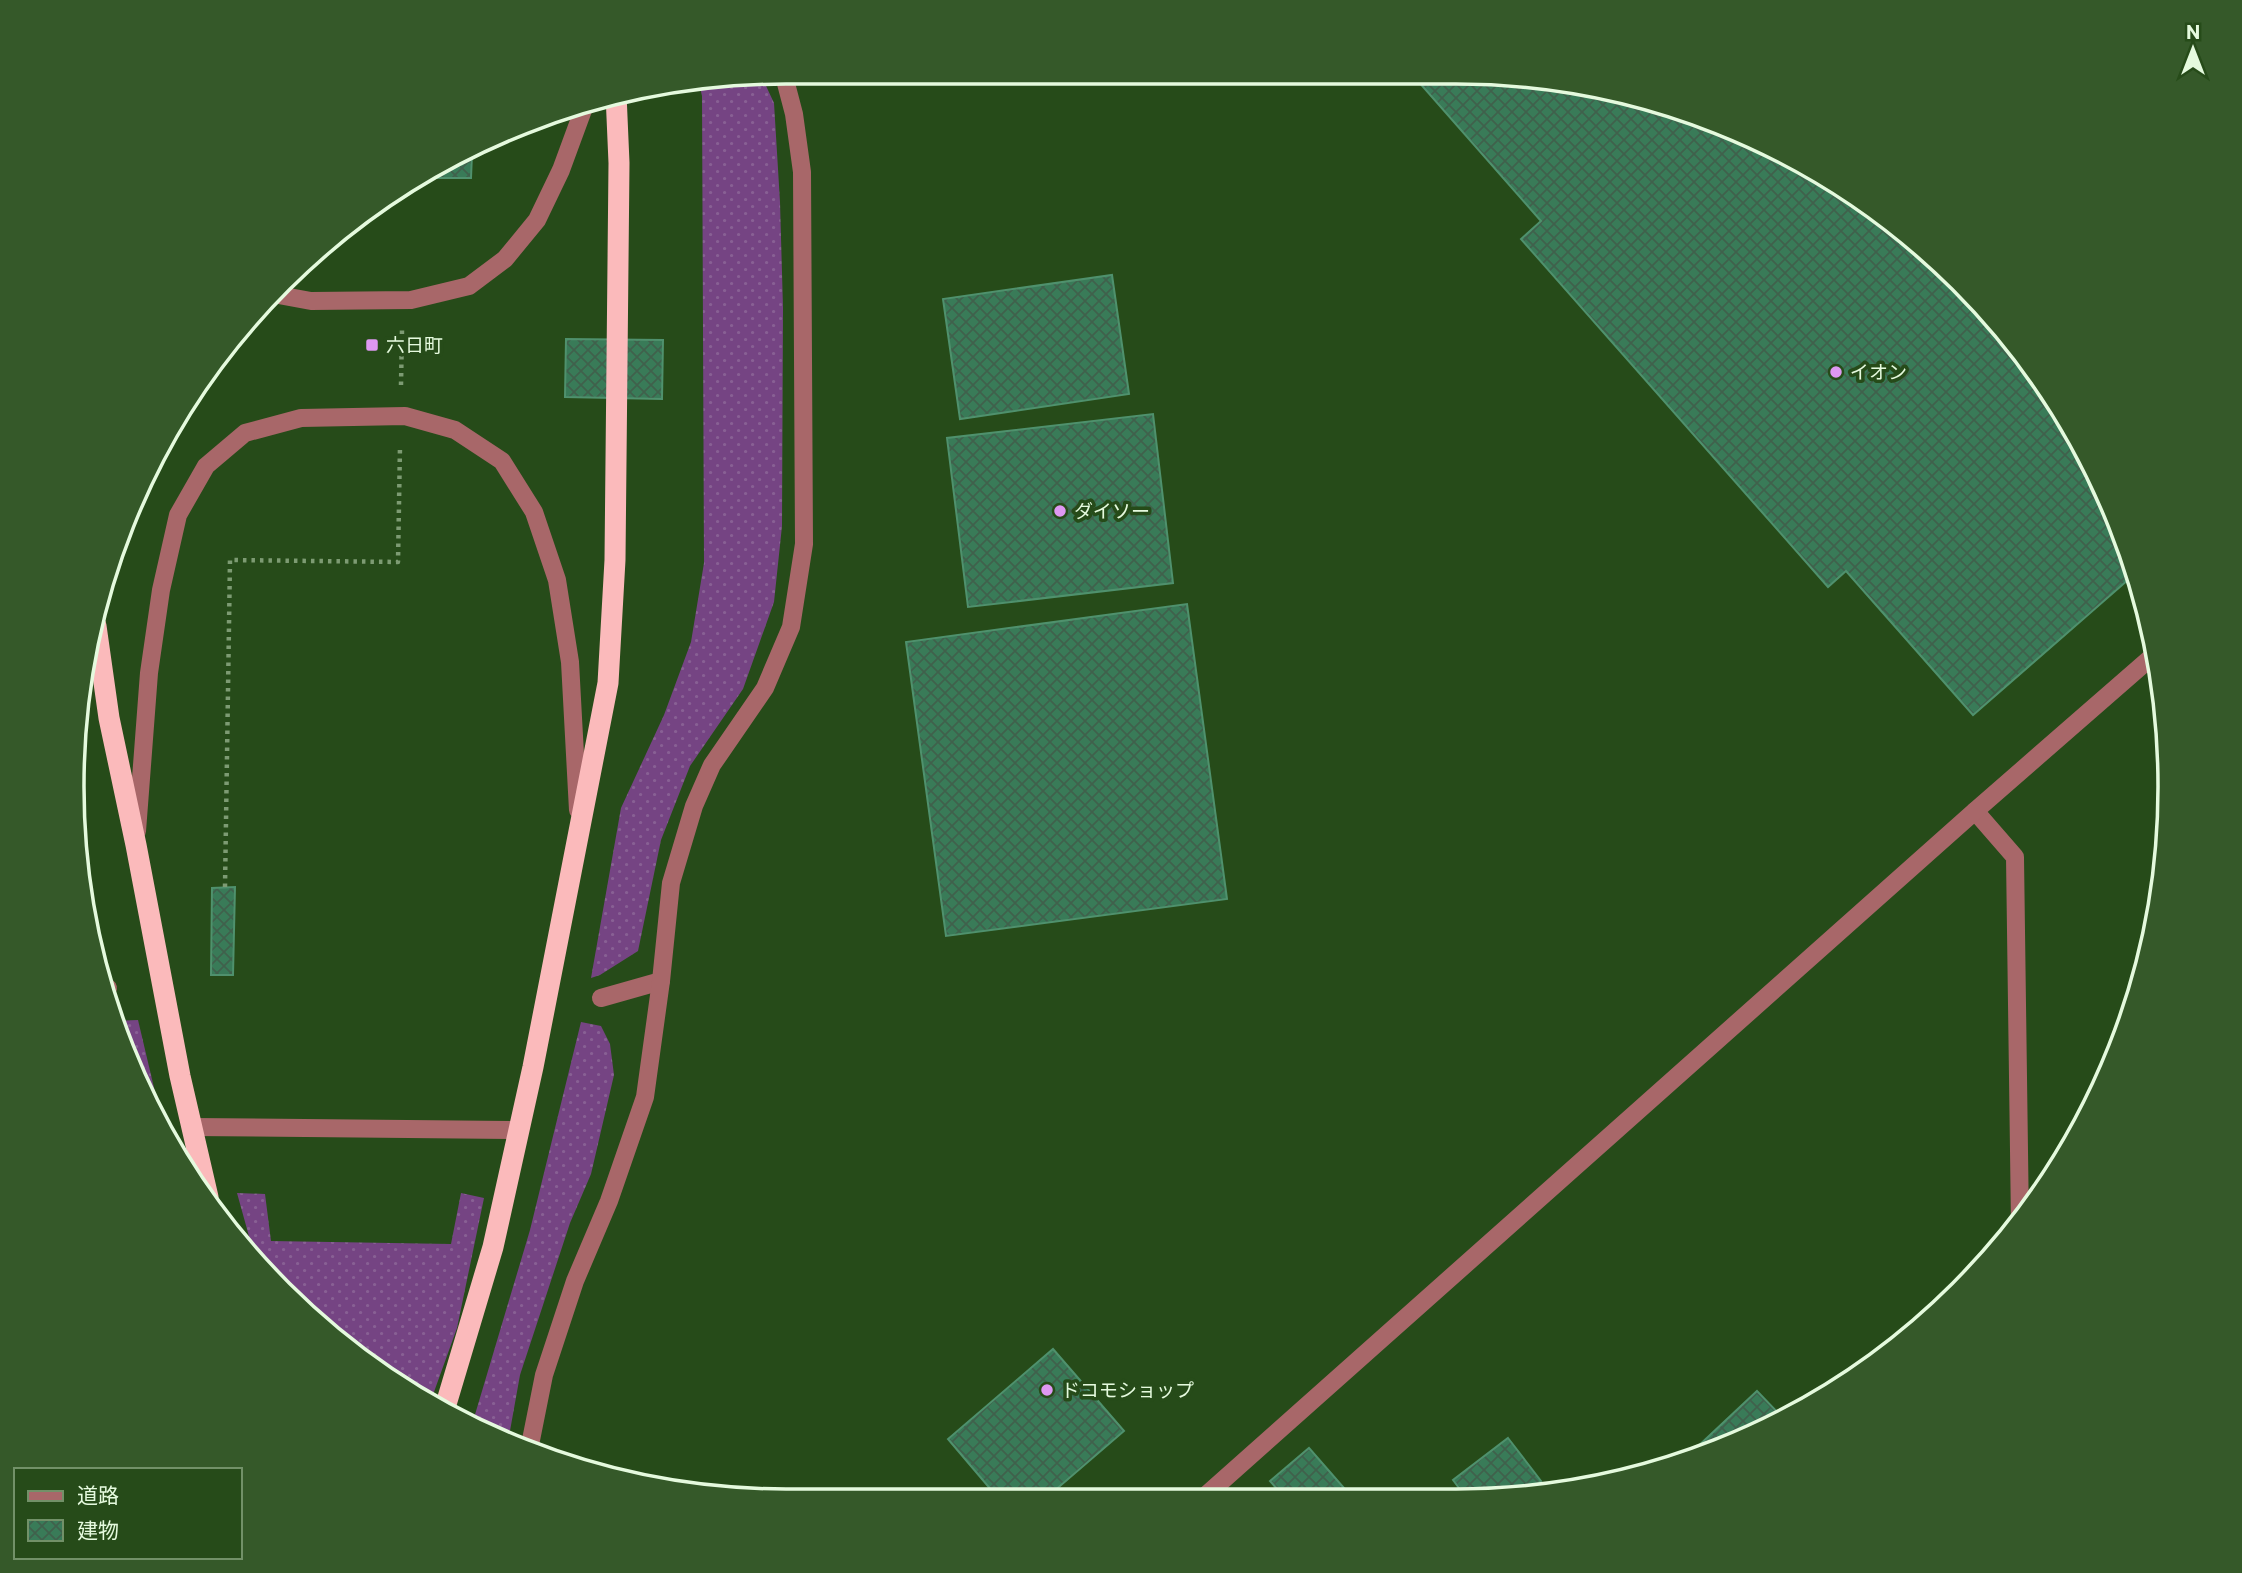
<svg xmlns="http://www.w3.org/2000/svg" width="2242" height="1573" font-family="Commissioner,'Noto Sans JP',sans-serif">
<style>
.grass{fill:url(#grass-dots)}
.building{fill:url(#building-cross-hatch);stroke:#4f916d;stroke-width:2}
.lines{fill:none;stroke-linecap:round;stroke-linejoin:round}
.path{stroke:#7d9b73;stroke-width:4.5;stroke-dasharray:3.5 5;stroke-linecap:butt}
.lane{stroke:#a86769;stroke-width:18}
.street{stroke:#a86769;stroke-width:18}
.highway{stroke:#fbbabb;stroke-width:21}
.poi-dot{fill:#de98f2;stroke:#264b19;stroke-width:2.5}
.labels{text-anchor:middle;stroke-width:7;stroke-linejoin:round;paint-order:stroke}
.poi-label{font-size:19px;fill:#e5fade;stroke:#264b19;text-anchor:start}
.rim{fill:none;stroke:#e5fade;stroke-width:3.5}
</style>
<defs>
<pattern id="grass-dots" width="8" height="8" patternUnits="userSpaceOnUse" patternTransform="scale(1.75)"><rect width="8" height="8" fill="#754483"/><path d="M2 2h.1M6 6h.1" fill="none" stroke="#886094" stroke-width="1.8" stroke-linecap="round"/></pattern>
<pattern id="building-cross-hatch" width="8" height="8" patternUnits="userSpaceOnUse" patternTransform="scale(1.75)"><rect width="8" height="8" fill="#397b58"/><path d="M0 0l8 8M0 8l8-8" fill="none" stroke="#40614c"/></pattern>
</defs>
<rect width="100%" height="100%" fill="#264b19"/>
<g class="grass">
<polygon points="761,75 774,103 780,202 783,308 782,526 774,602 743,689 690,766 661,840 638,951 600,975 591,978 621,808 664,715 691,642 704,563 702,96 699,83"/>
<polygon points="138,1020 164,1130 145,1102 112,1021"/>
<polygon points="581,1022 601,1026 610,1044 614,1075 591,1174 570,1223 520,1375 508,1442 471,1428 530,1230"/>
<polygon points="237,1193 265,1194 271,1241 451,1244 461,1193 484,1198 457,1328 430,1403 352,1354 257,1265"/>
</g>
<g class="building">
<polygon points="1410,72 1456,72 1595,86 1729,126 1813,167 1891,220 1993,315 2074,429 2132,556 2136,573 1973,715 1846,571 1828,587 1521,239 1541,221"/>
<polygon points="465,148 465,154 472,154 471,178 413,178"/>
<polygon points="1112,275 1129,394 960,419 943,299"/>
<polygon points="566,339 663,340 662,399 565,397"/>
<polygon points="1153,414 1173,583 968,607 947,438"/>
<polygon points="1187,604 1227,899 946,936 906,642"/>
<polygon points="235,887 233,975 211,975 212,888"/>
<polygon points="1053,1349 1124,1431 1046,1498 998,1498 948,1439"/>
<polygon points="1757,1391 1784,1419 1771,1428 1701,1457 1694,1450"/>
<polygon points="1508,1438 1541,1481 1523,1495 1465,1496 1453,1480"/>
<polygon points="1309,1448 1351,1496 1284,1497 1270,1481"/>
</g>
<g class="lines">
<g class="path">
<polyline points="401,385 402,330"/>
<polyline points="225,887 230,560 398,562 400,446"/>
</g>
<g class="lane">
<polyline points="273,294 311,301 411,300 469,286 505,259 537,220 561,170 586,102"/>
<polyline points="1975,811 2015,857 2020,1224"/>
<polyline points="137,831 149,673 161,590 178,515 206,466 245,433 301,418 405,416 455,430 502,461 534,512 557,580 570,662 578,810"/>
<polyline points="103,989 108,988"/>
<polyline points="601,998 661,981"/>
<polyline points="529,1450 544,1375 575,1281 609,1201 645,1097 661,981 671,883 694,806 712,765 765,688 791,627 804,544 802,172 794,114 783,72"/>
</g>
<g class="street">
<polyline points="192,1127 519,1130"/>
<polyline points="1204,1497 1975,811 2155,654"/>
</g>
<g class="highway">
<polyline points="96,626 109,718 136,845 180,1076 208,1197"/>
<polyline points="444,1411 493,1247 533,1067 608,683 615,560 619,163 616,94"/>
</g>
</g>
<g class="poi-dot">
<rect x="365" y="338" width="14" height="14" rx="3.5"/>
<circle cx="1836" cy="372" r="7"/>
<circle cx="1060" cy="511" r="7"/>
<circle cx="1047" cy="1390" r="7"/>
</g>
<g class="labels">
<g class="poi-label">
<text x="386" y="352">六日町</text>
<text x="1850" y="379">イオン</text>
<text x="1074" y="518">ダイソー</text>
<text x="1061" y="1397">ドコモショップ</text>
</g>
</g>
<path d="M0 0H2242V1573H0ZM786 84H1456A702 702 0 0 1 2158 786V787A702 702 0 0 1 1456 1489H786A702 702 0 0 1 84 787V786A702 702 0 0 1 786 84Z" fill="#355929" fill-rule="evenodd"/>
<path class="rim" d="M786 84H1456A702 702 0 0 1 2158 786V787A702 702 0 0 1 1456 1489H786A702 702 0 0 1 84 787V786A702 702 0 0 1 786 84Z"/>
<rect x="14" y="1468" width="228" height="91" fill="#264b19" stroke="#729168" stroke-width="2"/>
<rect x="28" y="1491" width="35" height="10" fill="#a86769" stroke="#729168" stroke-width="2"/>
<text x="77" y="1503" font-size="21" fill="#e5fade">道路</text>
<rect x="28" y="1520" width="35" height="21" fill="url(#building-cross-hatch)" stroke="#729168" stroke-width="2"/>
<text x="77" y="1538" font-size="21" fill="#e5fade">建物</text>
<g transform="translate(2193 49)" stroke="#264b19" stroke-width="5" paint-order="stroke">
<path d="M0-5L12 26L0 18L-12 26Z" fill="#e5fade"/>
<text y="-10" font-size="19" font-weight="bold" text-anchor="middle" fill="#e5fade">N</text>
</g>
</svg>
